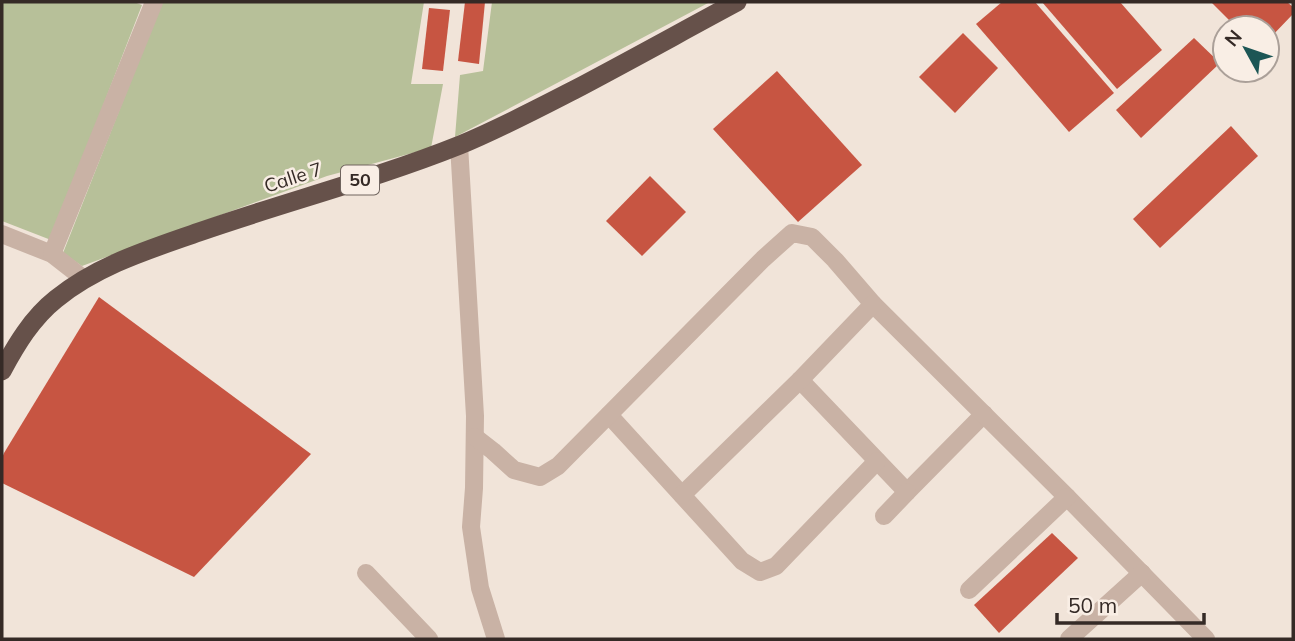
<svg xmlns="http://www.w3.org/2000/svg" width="1295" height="641" font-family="Mulish,sans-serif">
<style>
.green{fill:#b7c099}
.building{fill:#c75542}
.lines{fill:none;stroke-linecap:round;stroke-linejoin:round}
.minor{stroke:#c9b2a5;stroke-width:18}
.trunk{stroke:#66514a;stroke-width:19}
.labels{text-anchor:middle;stroke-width:5;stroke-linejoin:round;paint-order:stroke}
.shield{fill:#f9eee5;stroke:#70655f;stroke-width:2}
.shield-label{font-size:18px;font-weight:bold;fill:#352a26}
.street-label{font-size:19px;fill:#352a26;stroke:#f9eee5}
</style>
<rect width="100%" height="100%" fill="#f1e4d9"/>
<g class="green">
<polygon points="2,2 134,2 142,5 51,240 2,221"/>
<polygon points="162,2 424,2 411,84 443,84 431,148 327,176 82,266 63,253"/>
<polygon points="492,2 710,2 455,137 460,75 483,71"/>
</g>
<g class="building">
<polygon points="465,2 485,2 479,64 458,61"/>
<polygon points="1002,2 1035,2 1114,93 1069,132 976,24"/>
<polygon points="1042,2 1120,2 1162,50 1117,89"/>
<polygon points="1211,2 1287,2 1293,7 1293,14 1267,41 1267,28 1237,28"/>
<polygon points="429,8 450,10 443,71 422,69"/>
<polygon points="963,33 998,68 955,113 919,77"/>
<polygon points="1194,38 1220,63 1141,138 1116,110"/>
<polygon points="777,71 862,165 798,222 713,129"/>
<polygon points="1231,126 1258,156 1160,248 1133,219"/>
<polygon points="650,176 686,212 642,256 606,221"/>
<polygon points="99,297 311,454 194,577 2,483 2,458 4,453"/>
<polygon points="1052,533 1078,558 999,633 974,605"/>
</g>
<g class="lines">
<g class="minor">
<polyline points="459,145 475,416 474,488 471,527 480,588 496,639"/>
<polyline points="2,234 52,254 84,279"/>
<polyline points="52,254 154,2"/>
<polyline points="800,380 907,492 984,414"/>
<polyline points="609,415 742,561 760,572 776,566 877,461"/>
<polyline points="475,437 493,451 514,470 540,477 558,466 763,259 792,233 812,237 835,260 873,304 1067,497 1206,639"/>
<polyline points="682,495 800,380 873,304"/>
<polyline points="884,516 907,492"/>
<polyline points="366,573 429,639"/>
<polyline points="969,590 1067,497"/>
<polyline points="1069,639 1142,573"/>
</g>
<path class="trunk" d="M2,371C16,345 32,318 56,299C98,265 148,250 199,232C285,202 375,179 460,145C499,129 537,109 574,90C629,61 683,31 737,2"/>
</g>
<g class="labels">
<rect class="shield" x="341" y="165.5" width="38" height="29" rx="5"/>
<g class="shield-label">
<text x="360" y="186">50</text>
</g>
<g class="street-label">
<text transform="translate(293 177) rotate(-18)" y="7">Calle 7</text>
</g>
</g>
<rect width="1295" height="641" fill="none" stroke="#352a26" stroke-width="7"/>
<g transform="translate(1246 49) rotate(310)"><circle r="33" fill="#f9eee5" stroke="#aba099" stroke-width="2"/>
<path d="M0-5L12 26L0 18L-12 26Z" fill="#1c5655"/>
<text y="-10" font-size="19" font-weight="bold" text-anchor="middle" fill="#352a26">N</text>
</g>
<path d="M1057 613v10h147v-10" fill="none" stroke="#352a26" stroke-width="3.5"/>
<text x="1068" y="613" font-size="21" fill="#352a26" stroke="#f9eee5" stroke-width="5" paint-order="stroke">50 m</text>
</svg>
